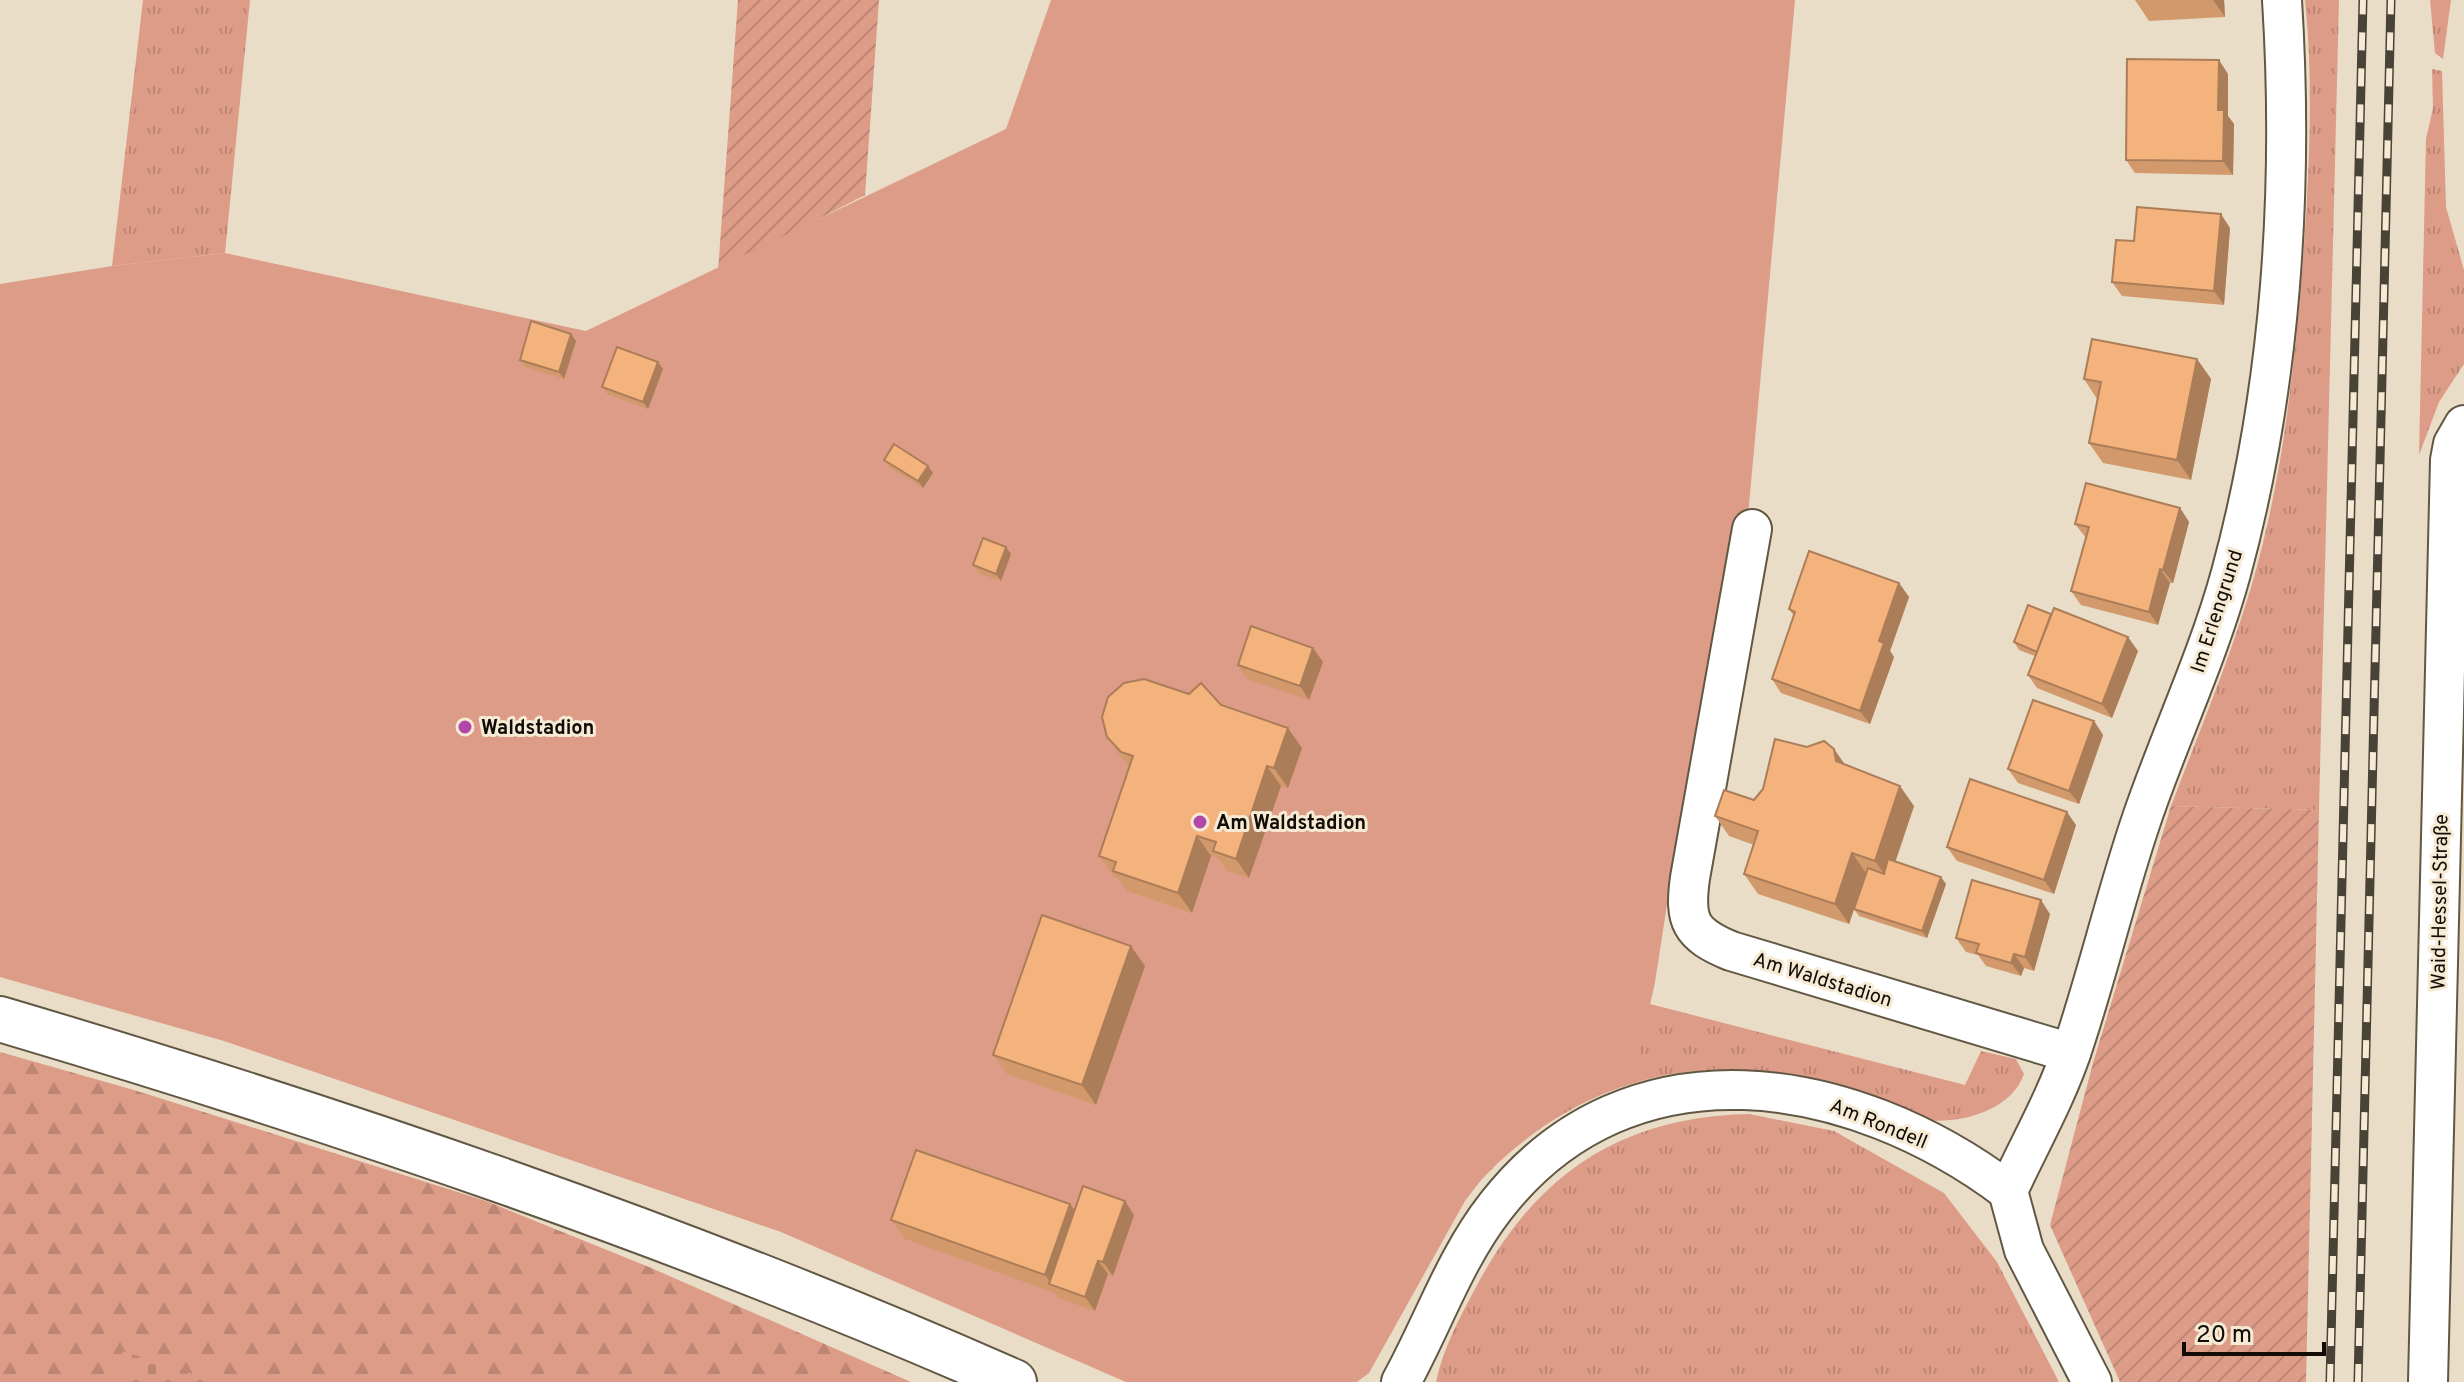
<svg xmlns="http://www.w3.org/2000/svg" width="2464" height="1382" font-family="Overpass,sans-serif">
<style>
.grass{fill:url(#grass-tufts)}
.forest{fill:url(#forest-firs)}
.cemetery{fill:url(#cemetery-stones)}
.garden{fill:url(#garden-furrows)}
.pitch{fill:#dd9c88}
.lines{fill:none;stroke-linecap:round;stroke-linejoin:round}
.minor-casing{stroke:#615743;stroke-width:42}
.secondary-casing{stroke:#615743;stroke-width:48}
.minor{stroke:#fff;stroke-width:38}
.secondary{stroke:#fff;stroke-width:44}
.rail-casing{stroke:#484237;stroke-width:9}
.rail{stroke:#f6ead4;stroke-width:6;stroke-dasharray:18;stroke-linecap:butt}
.wall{fill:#d29a6c}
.shaded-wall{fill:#ab7d58}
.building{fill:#f4b37d;stroke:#ab7d58;stroke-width:2}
.poi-dot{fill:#b148a9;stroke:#f6ead4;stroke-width:3}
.labels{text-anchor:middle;stroke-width:6;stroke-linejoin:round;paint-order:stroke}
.street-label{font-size:20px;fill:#110d06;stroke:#f6ead4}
.poi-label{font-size:20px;font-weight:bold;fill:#110d06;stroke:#f6ead4;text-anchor:start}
</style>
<defs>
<pattern id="grass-tufts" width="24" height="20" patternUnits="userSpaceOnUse" patternTransform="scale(2)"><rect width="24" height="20" fill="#dd9c88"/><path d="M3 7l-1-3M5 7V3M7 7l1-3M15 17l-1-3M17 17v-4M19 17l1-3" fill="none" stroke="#bd8574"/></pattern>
<pattern id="forest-firs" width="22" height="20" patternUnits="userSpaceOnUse" patternTransform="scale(2)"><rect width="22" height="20" fill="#dd9c88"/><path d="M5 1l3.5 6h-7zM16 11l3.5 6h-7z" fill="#bd8574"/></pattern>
<pattern id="cemetery-stones" width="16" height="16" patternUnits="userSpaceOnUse" patternTransform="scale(2)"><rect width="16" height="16" fill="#dd9c88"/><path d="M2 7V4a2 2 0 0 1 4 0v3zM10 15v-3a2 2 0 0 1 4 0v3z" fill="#bd8574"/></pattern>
<pattern id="garden-furrows" width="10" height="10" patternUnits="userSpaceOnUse" patternTransform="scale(2)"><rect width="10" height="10" fill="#dd9c88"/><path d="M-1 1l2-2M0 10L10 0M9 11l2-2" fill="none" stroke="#bd8574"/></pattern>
</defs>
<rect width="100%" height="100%" fill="#e9ddc7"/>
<g class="grass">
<polygon points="143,0 250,0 225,253 112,266"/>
<path d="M2305,0H2339L2319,810L2171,806C2199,732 2230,659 2252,584C2283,478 2294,370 2303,261C2309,175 2314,86 2305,0Z"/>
<polygon points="2430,0 2451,0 2443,59 2435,53"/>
<polygon points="2432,69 2442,71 2446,207 2464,270 2464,364 2439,402 2419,455 2426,139 2433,108"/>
<path d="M1655,982L1650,1004L1965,1085L1981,1051L2016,1059L2024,1074C2010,1115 1947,1128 1909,1117C1872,1106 1837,1087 1799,1078C1771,1072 1738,1069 1709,1070C1614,1075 1533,1121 1471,1191L1127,1382L1093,1367L1143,1258Z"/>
<path d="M1749,1114L1834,1131L1944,1193L1997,1262L2059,1382H1436C1443,1348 1460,1317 1476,1287C1536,1174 1620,1117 1749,1114Z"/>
</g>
<polygon class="forest" points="0,1052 134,1090 486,1201 649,1267 911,1382 0,1382"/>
<polygon class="cemetery" points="122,1351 218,1382 126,1382"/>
<g class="garden">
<polygon points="738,0 879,0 865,195 718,271"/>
<polygon points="2171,806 2319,810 2306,1382 2120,1382 2050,1225 2093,1063"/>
</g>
<polygon class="pitch" points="1051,0 1795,0 1748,516 1675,853 1655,982 1632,1080 1580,1101 1536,1127 1494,1163 1465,1201 1369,1373 1357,1382 1126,1382 781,1232 224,1041 0,977 0,284 112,266 225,253 586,331 1006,129"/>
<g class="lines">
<g class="minor-casing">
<g id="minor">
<path d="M1752,529L1690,878C1684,921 1690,934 1731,951L2071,1053"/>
<path d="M2008,1191C2029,1145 2056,1098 2072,1050C2098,973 2116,894 2142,818C2170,736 2208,657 2231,573C2281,389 2294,190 2282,0"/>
<polyline points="2008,1191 2024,1250 2092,1382"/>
<path d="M1401,1382C1433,1324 1455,1258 1496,1206C1630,1034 1853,1074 2008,1191"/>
<polyline points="2428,1382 2450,460 2453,444 2464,425"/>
</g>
</g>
<g class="secondary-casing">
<path id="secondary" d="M0,1019C344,1121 685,1237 1014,1382"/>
</g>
<use href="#minor" class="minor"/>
<use href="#secondary" class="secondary"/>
<g class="rail-casing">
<g id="rail">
<polyline points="2330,1382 2363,0"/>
<polyline points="2358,1382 2391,0"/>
</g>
</g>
<use href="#rail" class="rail"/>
</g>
<g class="wall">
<polygon points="2135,0 2224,0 2225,17 2149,21"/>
<polygon points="2228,74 2228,116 2234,124 2233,175 2135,173 2126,160"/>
<polygon points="2230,228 2224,305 2122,296 2112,282 2134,241"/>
<polygon points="571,334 576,341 564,379 525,367 520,360"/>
<polygon points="2197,359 2211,379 2191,480 2103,463 2089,443 2097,399 2084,379"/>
<polygon points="663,369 648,409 607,394 602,387"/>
<polygon points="884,460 928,466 933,473 923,488 889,467"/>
<polygon points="2180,508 2189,522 2173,583 2170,583 2158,625 2081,605 2071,591 2086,538 2075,524"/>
<polygon points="1011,554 1001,581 978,573 973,565"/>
<polygon points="1899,583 1909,597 1890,651 1894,657 1870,724 1781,693 1772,679 1794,616 1789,609"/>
<polygon points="2014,642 2138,651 2112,718 2037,688 2028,675 2035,656 2019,650"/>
<polygon points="1313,648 1323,662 1309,700 1247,679 1238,665"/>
<polygon points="1221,705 1302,748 1288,788 1281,786 1249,878 1227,871 1218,858 1211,856 1192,913 1127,891 1118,878 1113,876 1099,856 1129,766 1121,757 1107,737"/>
<polygon points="2094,721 2103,735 2079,804 2018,783 2008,769"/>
<polygon points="1807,747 1834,749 1845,765 1914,806 1895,861 1946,884 1927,938 1859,916 1854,909 1849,924 1758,894 1744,874 1754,845 1729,836 1715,816 1754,800"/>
<polygon points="2076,825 2054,894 1957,861 1947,847"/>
<polygon points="2050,914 2034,971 2024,968 2021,976 1986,966 1978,955 1966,952 1956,938"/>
<polygon points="1145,966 1096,1105 1007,1074 993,1055"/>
<polygon points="1125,1201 1134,1215 1113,1276 1108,1274 1095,1311 1058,1298 1055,1293 905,1239 891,1220 1070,1204 1075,1210"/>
</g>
<g class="shaded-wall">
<polygon points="2213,0 2224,0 2225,17"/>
<polygon points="2219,60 2228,74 2228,116 2234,124 2233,175 2223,161 2218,110"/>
<polygon points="2221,214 2230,228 2224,305 2214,291"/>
<polygon points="571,334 576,341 564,379 559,372"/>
<polygon points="2197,359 2211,379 2191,480 2177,460"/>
<polygon points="658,362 663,369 648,409 643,402"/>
<polygon points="928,466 933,473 923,488 918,481"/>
<polygon points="2180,508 2189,522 2173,583 2163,570"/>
<polygon points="1006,547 1011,554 1001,581 996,574"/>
<polygon points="2160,569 2170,583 2158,625 2149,612"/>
<polygon points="1899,583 1909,597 1890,651 1894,657 1870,724 1860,711 1879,641"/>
<polygon points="2128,637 2138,651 2112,718 2102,704"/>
<polygon points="1313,648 1323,662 1309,700 1300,686"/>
<polygon points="2094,721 2103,735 2079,804 2069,791"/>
<polygon points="1288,728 1302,748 1288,788 1274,768"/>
<polygon points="1834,749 1848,769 1836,761"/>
<polygon points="1267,766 1281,786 1249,878 1236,859"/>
<polygon points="1900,786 1914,806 1889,881 1875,861"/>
<polygon points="2067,812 2076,825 2054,894 2044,880"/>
<polygon points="1197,836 1211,856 1192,913 1178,893"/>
<polygon points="1852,853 1866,873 1849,924 1835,904"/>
<polygon points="1941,877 1946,884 1927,938 1922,931"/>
<polygon points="2041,900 2050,914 2034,971 2025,957"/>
<polygon points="1131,946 1145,966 1096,1105 1082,1085"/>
<polygon points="2014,954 2024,968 2021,976 2011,963"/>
<polygon points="1125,1201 1134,1215 1113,1276 1103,1262"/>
<polygon points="1070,1204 1084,1224 1053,1286 1045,1275"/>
<polygon points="1098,1261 1108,1274 1095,1311 1085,1297"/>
</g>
<g class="building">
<polygon points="2127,59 2219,60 2218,110 2224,110 2223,161 2126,160"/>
<polygon points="2137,207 2221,214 2214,291 2112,282 2116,240 2134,241"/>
<polygon points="531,321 571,334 559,372 520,360"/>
<polygon points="2092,339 2197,359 2177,460 2089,443 2101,382 2084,379"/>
<polygon points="617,347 658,362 643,402 602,387"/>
<polygon points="894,444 928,466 918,481 884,460"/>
<polygon points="2086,483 2180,508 2163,570 2160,569 2149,612 2071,591 2089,527 2075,524"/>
<polygon points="983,538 1006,547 996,574 973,565"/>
<polygon points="1809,551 1899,583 1879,641 1884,643 1860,711 1772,679 1795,612 1789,609"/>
<polygon points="2028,605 2051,614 2037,652 2014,642"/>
<polygon points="2054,608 2128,637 2102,704 2028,675"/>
<polygon points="1251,626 1313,648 1300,686 1238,665"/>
<polygon points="1144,679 1189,694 1201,683 1221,705 1288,728 1274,768 1267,766 1236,859 1213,851 1216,842 1197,836 1178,893 1113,871 1116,862 1099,856 1133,756 1121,752 1107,737 1102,717 1108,697 1124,683"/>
<polygon points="2033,700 2094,721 2069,791 2008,769"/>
<polygon points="1775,739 1807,747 1824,741 1834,749 1836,761 1900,786 1875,861 1852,853 1835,904 1744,874 1758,831 1715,816 1724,790 1754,800 1763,789"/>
<polygon points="1970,779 2067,812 2044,880 1947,847"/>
<polygon points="1888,859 1941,877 1922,931 1854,909 1868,868 1884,874"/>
<polygon points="1972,880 2041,900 2025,957 2014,954 2011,963 1976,953 1979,944 1956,938"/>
<polygon points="1042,915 1131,946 1082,1085 993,1055"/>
<polygon points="916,1150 1070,1204 1045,1275 891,1220"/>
<polygon points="1083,1186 1125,1201 1103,1262 1098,1261 1085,1297 1049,1284"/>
</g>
<g class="poi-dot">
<circle cx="465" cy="727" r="8"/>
<circle cx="1200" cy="822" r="8"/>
</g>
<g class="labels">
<g class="street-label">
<text transform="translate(2216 611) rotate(-72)" y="7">Im Erlengrund</text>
<text transform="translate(2439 902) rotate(-89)" y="7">Waid-Hessel-Straße</text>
<text transform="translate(1823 979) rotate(17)" y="7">Am Waldstadion</text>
<text transform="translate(1879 1123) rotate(22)" y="7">Am Rondell</text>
</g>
<g class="poi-label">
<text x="481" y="734">Waldstadion</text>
<text x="1216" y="829">Am Waldstadion</text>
</g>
</g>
<path d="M2184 1342v12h140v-12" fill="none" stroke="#110d06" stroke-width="4"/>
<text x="2196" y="1342" font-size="24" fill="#110d06" stroke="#f6ead4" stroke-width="6" paint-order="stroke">20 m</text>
</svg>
